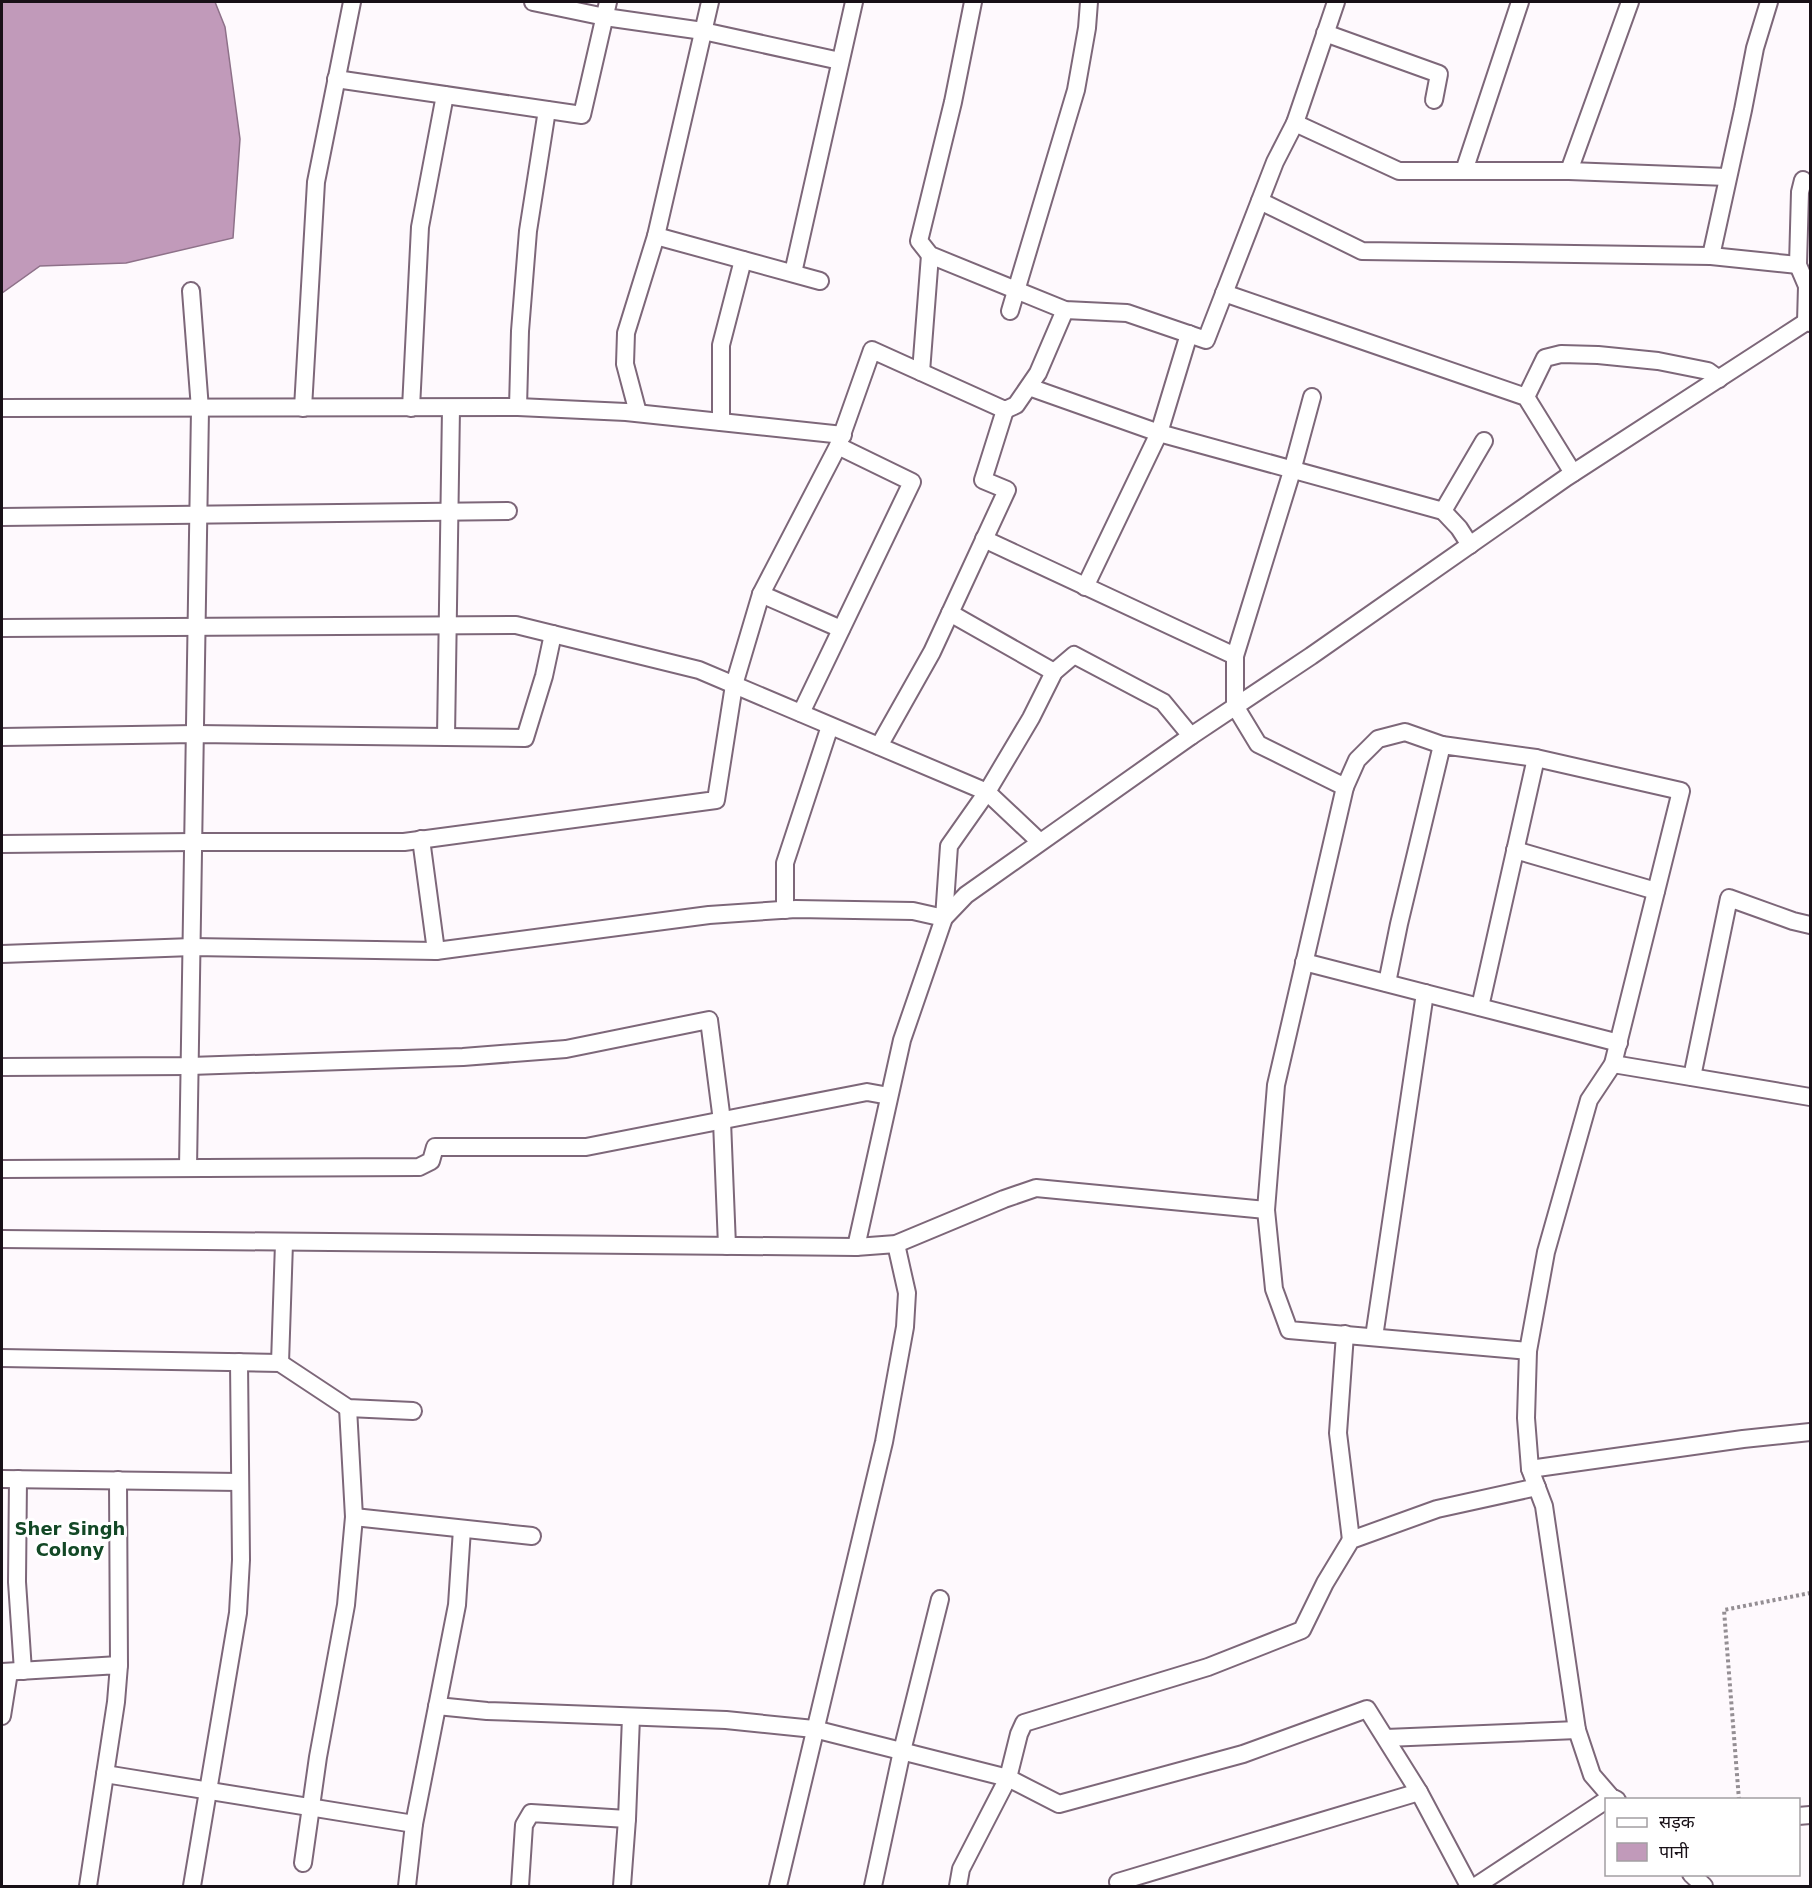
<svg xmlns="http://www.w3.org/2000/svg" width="1812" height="1888" font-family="'DejaVu Sans','Noto Sans Devanagari',sans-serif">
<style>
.water{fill:#c19aba;stroke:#8e7189;stroke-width:1.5}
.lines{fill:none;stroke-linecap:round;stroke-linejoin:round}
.minor-casing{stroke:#7d6779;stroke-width:20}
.path{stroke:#948e93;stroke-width:4;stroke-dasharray:3 3;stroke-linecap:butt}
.minor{stroke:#fff;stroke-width:16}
.labels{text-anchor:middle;stroke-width:6;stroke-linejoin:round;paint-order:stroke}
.neighbourhood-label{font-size:18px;font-weight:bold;fill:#134826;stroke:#fff}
</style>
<rect width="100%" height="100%" fill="#fef9fd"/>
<polygon class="water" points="2,2 215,2 225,27 240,139 233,238 126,263 40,266 2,293"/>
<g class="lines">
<g class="minor-casing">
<g id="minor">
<polyline points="533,2 605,17 703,31 840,61"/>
<polyline points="973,2 953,102 919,241 930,255 1065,310 1127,313 1206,340 1275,162 1295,123 1336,2"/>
<polyline points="1325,33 1439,74 1434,100"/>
<polyline points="336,79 582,115 608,2"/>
<polyline points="1295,123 1399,171 1569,171 1727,177"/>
<polyline points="1464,171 1520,2"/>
<polyline points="1569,171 1630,2"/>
<polyline points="1803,180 1800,192 1798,265 1807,286 1806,322"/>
<polyline points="1260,201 1362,251 1711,256 1798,265"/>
<polyline points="656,236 820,281"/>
<polyline points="1711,256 1743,110 1755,48 1769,2"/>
<polyline points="793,273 854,2"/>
<polyline points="1224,293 1526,397 1573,473"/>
<polyline points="1010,311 1076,90 1087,28 1089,2"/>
<polyline points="921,372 930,255"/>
<polyline points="1029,387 1159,433 1443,511"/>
<polyline points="1312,397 1292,471 1235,656 1235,706 1258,744 1345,787 1276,1085 1266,1210 1274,1289 1289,1330 1528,1351"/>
<polyline points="1526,397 1545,358 1561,354 1598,355 1658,361 1708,371 1719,379"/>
<polyline points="518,407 520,331 528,231 547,110"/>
<polyline points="2,408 518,407 626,412 843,435"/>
<polyline points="303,408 316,182 352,2"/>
<polyline points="411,408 420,227 445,95"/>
<polyline points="638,413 625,364 626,333 656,236 710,2"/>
<polyline points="721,422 721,345 743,260"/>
<polyline points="2,517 508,511"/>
<polyline points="984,539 1235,656"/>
<polyline points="1470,545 1459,528 1443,511 1484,441"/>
<polyline points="1085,587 1159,433 1189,334"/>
<polyline points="761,594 841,629"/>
<polyline points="950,613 1054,672"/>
<polyline points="2,628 516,625 699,670 987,792 1040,842"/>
<polyline points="801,713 912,482 838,446"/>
<polyline points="2,737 196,734 525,738 544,676 553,634"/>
<polyline points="446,737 451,408"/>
<polyline points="879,746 932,652 1007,490 983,480 1005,410"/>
<polyline points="1345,787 1357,760 1378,739 1405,732 1442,745"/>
<polyline points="421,839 436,951"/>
<polyline points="2,844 194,842 404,842 716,800 734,685 761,594 838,446 872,350 1005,410 1016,405 1038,373 1065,310"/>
<polyline points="1515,850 1656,891"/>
<polyline points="785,910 785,863 830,726"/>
<polyline points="2,954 192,947 436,951 709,915 796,909 913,911 944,918 949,846 987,792 1031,718 1054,672 1074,655 1163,702 1191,736"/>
<polyline points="1304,962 1619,1043"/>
<polyline points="1387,983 1399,924 1442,745 1536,758 1681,791 1613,1064 1589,1100 1546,1252 1528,1351 1526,1418 1530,1469 1544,1506 1577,1730 1592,1775 1611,1797 1617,1800"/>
<polyline points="1480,1007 1536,758"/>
<polyline points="1613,1064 1810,1097"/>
<polyline points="2,1067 190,1066 463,1057 566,1049 709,1020 722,1121 727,1246"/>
<polyline points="1692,1077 1729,898 1793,921 1810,925"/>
<polyline points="188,1168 200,409 191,291"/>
<polyline points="2,1169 419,1167 431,1161 435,1147 586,1147 867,1092 889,1096"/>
<polyline points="2,1239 856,1247 896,1244 1004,1199 1036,1188 1266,1210"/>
<polyline points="856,1247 902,1040 944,918 966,895 1191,736 1311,656 1567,477 1806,322 1810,323"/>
<polyline points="1345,1334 1338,1433 1351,1540"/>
<polyline points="1374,1337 1425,993"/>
<polyline points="2,1358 280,1363 348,1408 413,1411"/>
<polyline points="280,1363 284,1243"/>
<polyline points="1530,1469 1743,1439 1810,1432"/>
<polyline points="2,1479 240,1482"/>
<polyline points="18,1479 17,1582 23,1671"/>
<polyline points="118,1480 119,1665"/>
<polyline points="354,1517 532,1536"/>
<polyline points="2,1672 119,1665 116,1702 88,1886"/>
<polyline points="437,1706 487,1711 726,1720 814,1729 1008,1778 1059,1804 1243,1754 1367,1709 1419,1792 1469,1886"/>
<polyline points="2,1716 9,1672"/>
<polyline points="1386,1738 1577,1730"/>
<polyline points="105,1774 414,1824"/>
<polyline points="1798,1816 1810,1815"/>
<polyline points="303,1863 318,1757 346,1605 354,1517 348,1408"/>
<polyline points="1691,1874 1704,1886"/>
<polyline points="1118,1882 1419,1792"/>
<polyline points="192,1886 238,1613 241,1560 239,1362"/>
<polyline points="407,1886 414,1824 457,1605 462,1529"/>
<polyline points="520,1886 524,1825 531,1813 627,1819"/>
<polyline points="622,1886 627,1819 631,1717"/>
<polyline points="778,1886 884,1442 905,1327 907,1293 896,1244"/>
<polyline points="873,1886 902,1751 940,1599"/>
<polyline points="958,1886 961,1869 1008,1778 1019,1734 1024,1723 1208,1667 1302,1630 1325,1583 1351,1540 1437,1509 1537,1487"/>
<polyline points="1476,1886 1611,1797"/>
</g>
</g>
<polyline class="path" points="1739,1800 1724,1610 1810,1593"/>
<use href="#minor" class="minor"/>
</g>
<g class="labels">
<g class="neighbourhood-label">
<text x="70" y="1535">Sher Singh<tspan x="70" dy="21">Colony</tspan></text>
</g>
</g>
<rect width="1812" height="1888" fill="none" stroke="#181017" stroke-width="6"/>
<rect x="1605" y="1798" width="195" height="78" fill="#ffffff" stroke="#a39fa2" stroke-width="1.5"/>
<rect x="1617" y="1818" width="30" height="9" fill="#ffffff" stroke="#a39fa2" stroke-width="1.5"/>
<text x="1659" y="1828" font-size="18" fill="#181017">सड़क</text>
<rect x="1617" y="1843" width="30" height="18" fill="#c19aba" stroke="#a39fa2" stroke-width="1.5"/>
<text x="1659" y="1858" font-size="18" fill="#181017">पानी</text>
</svg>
